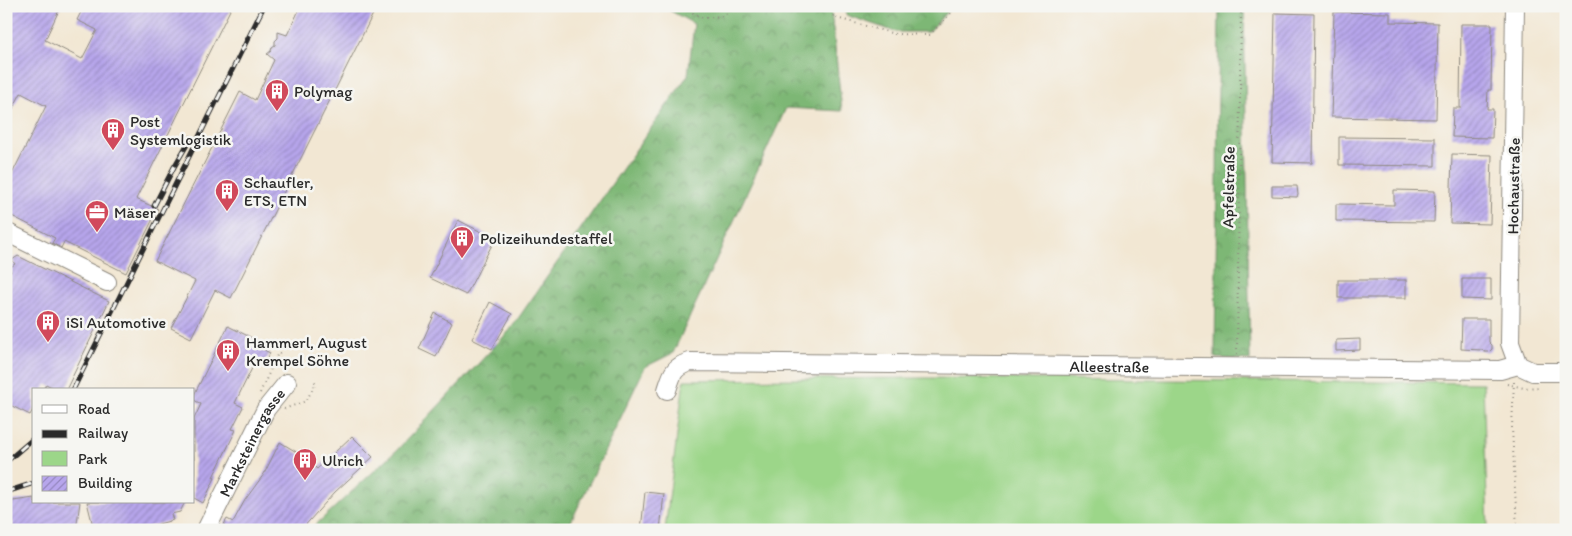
<svg xmlns="http://www.w3.org/2000/svg" width="1572" height="536" font-family="Itim,sans-serif">
<style>
.green{fill:#9cd689;stroke:#64805a}
.forest{fill:url(#forest-crowns);stroke:#547150}
.building{fill:url(#building-hatch)}
.lines{fill:none;stroke-linecap:round;stroke-linejoin:round}
.minor-casing{stroke:#8e897f;stroke-width:20}
.path{stroke:#8e897f;stroke-width:2;stroke-dasharray:1 4;stroke-linecap:butt}
.minor{stroke:#fff;stroke-width:18}
.rail-casing{stroke:#2b2b2b;stroke-width:5}
.rail{stroke:#f6f6f2;stroke-width:3;stroke-dasharray:9;stroke-linecap:butt}
.labels{text-anchor:middle;stroke-width:5;stroke-linejoin:round;paint-order:stroke}
.poi-label{font-size:16px;fill:#2b2b2b;stroke:#f6f6f2;text-anchor:start}
.street-label{font-size:16px;fill:#2b2b2b;stroke:#f6f6f2}
</style>
<defs>
<pattern id="forest-crowns" width="20" height="18" patternUnits="userSpaceOnUse" patternTransform="scale(1.25)"><rect width="20" height="18" fill="#7db775"/><path d="M2 6a3 3 0 1 1 6 0M12 15a3 3 0 1 1 6 0" fill="none" stroke="#679560"/></pattern>
<pattern id="building-hatch" width="6" height="6" patternUnits="userSpaceOnUse" patternTransform="scale(1.25)"><rect width="6" height="6" fill="#b7a6ec"/><path d="M-1 1l2-2M0 6l6-6M5 7l2-2" fill="none" stroke="#9587bf"/></pattern>
</defs>
<rect width="100%" height="100%" fill="#f6f6f2"/>
<filter id="ink" filterUnits="userSpaceOnUse"><feTurbulence type="fractalNoise" baseFrequency=".02" numOctaves="2"/><feDisplacementMap in="SourceGraphic" scale="10" xChannelSelector="R" yChannelSelector="G"/><feConvolveMatrix kernelMatrix="1 2 1 2 8 2 1 2 1" color-interpolation-filters="sRGB"/></filter>
<filter id="wash" filterUnits="userSpaceOnUse"><feTurbulence type="fractalNoise" baseFrequency=".0096" numOctaves="4" result="noise"/><feDisplacementMap in="SourceGraphic" scale="20" xChannelSelector="R" yChannelSelector="G"/><feGaussianBlur stdDeviation="1.12" result="paint"/><feColorMatrix in="noise" values="0 0 0 0 0 0 0 0 0 0 0 0 0 0 0 0 0 1.4 0 .05"/><feComposite in="paint" operator="in"/></filter>
<g filter="url(#wash)">
<rect width="100%" height="100%" fill="#f2e7d3"/>
<polygon class="green" points="926,378 1483,383 1488,530 665,530 684,380"/>
<g class="forest">
<polygon points="662,6 833,6 831,10 842,111 786,108 673,353 645,367 567,530 310,530 397,450 510,330 688,75 694,24"/>
<polygon points="844,6 952,6 929,32 896,32 846,15"/>
<polygon points="1219,6 1244,6 1250,360 1215,358"/>
</g>
<g id="blocks">
<g class="building">
<polygon points="6,6 61,6 45,40 82,59 97,30 77,20 84,6 232,6 136,199 158,209 126,273 64,242 61,248 52,243 55,238 6,213 6,186 46,106 21,93 6,122"/>
<polygon points="301,6 377,6 231,298 215,290 191,338 171,328 195,281 155,261 240,92 255,100 274,60 267,54 271,51 272,47 275,45 275,41 278,38 278,32 287,35"/>
<polygon points="1334,12 1390,13 1390,22 1438,23 1436,119 1331,117"/>
<polygon points="1275,13 1314,14 1312,163 1272,162"/>
<polygon points="1461,24 1492,24 1491,90 1488,90 1487,109 1493,109 1492,138 1452,137 1453,108 1460,108"/>
<polygon points="1339,137 1435,138 1435,166 1339,165"/>
<polygon points="1452,154 1492,155 1490,224 1450,223"/>
<polygon points="1272,186 1297,186 1298,195 1297,197 1272,196"/>
<polygon points="1394,190 1435,191 1434,222 1336,221 1336,204 1394,205"/>
<polygon points="458,220 495,239 466,295 430,278"/>
<polygon points="18,256 109,301 66,390 57,390 46,384 43,390 34,390 34,408 30,415 6,403 6,275 11,272 9,268 15,264 12,260"/>
<polygon points="1462,279 1491,279 1491,300 1462,299"/>
<rect x="1338" y="280" width="68" height="18"/>
<polygon points="490,302 512,314 492,349 472,339"/>
<polygon points="435,313 452,323 436,357 419,349"/>
<polygon points="1462,319 1489,319 1489,342 1492,345 1492,349 1489,352 1485,352 1482,350 1461,349"/>
<polygon points="228,326 262,343 260,348 270,353 264,364 256,360 235,403 243,407 232,429 236,430 213,477 215,478 203,503 194,498 194,419 201,404 194,400 194,395"/>
<polygon points="1360,339 1360,350 1336,351 1336,340"/>
<polygon points="352,436 373,457 335,492 301,530 221,530 227,519 233,522 245,500 264,474 280,442 303,456 317,469"/>
<polygon points="645,492 664,494 660,530 641,530"/>
<polygon points="34,498 34,502 80,502 76,530 12,530 13,522 6,521 6,502"/>
<polygon points="87,502 185,502 180,512 171,514 173,520 148,527 148,530 94,530"/>
</g>
</g>
</g>
<g filter="url(#ink)">
<use href="#blocks" fill-opacity="0" stroke="#8e897f" stroke-width="1"/>
<g class="lines">
<g class="minor-casing">
<g id="minor">
<polyline points="1515,6 1510,343 1518,365"/>
<polyline points="6,232 107,282"/>
<path id="s1" d="M667,390C672,374 673,367 690,362L1500,370L1518,365L1533,372H1566"/>
<path id="s2" d="M206,530L266,409L287,383"/>
</g>
</g>
<g class="path">
<polyline points="679,6 703,18 723,16 736,6"/>
<polyline points="837,6 833,17 895,34 929,35 955,9 960,6"/>
<polyline points="1237,354 1241,6"/>
<polyline points="1514,382 1512,427 1517,530"/>
<polyline points="1507,384 1524,388 1541,387"/>
<polyline points="260,393 278,353 280,354"/>
<polyline points="284,409 306,401 316,383 314,381"/>
</g>
<use href="#minor" class="minor"/>
<g class="rail-casing">
<g id="rail">
<polyline points="154,206 174,167 191,138"/>
<polyline points="73,390 264,6"/>
<polyline points="6,462 34,438"/>
<polyline points="6,492 34,483"/>
</g>
</g>
<use href="#rail" class="rail"/>
</g>
</g>
<defs>
<g id="building-pin" transform="scale(1.25)"><path d="M0 17L-7.5 6A9.5 9.5 0 1 1 7.5 6Z" fill="#d1495b" stroke="#f6f6f2"/><path d="M-4-6H4V6H1V3H-1V6H-4ZM-2.5-4.3h1.7v1.8h-1.7ZM.8-4.3h1.7v1.8H.8ZM-2.5-1h1.7V.8h-1.7ZM.8-1h1.7V.8H.8Z" fill="#fff"/></g>
<g id="office-pin" transform="scale(1.25)"><path d="M0 17L-7.5 6A9.5 9.5 0 1 1 7.5 6Z" fill="#d1495b" stroke="#f6f6f2"/><path d="M-6-3h4V-5.5h4V-3h4V5H-6ZM-1-4.5V-3h2v-1.5ZM-6 0V1H6V0Z" fill="#fff"/></g>
</defs>
<g fill-rule="evenodd">
<use href="#building-pin" x="277" y="91"/>
<use href="#building-pin" x="113" y="130"/>
<use href="#building-pin" x="227" y="191"/>
<use href="#office-pin" x="97" y="212"/>
<use href="#building-pin" x="462" y="238"/>
<use href="#building-pin" x="48" y="322"/>
<use href="#building-pin" x="228" y="351"/>
<use href="#building-pin" x="305" y="460"/>
</g>
<g class="labels">
<g class="poi-label">
<text x="294" y="97">Polymag</text>
<text x="130" y="127">Post<tspan x="130" dy="18">Systemlogistik</tspan></text>
<text x="244" y="188">Schaufler,<tspan x="244" dy="18">ETS, ETN</tspan></text>
<text x="114" y="218">Mäser</text>
<text x="480" y="244">Polizeihundestaffel</text>
<text x="66" y="328">iSi Automotive</text>
<text x="246" y="348">Hammerl, August<tspan x="246" dy="18">Krempel Söhne</tspan></text>
<text x="322" y="466">Ulrich</text>
</g>
<g class="street-label">
<text transform="translate(1513 186) rotate(-89)" y="6">Hochaustraße</text>
<text transform="translate(1228 187) rotate(-89)" y="6">Apfelstraße</text>
<text dy="6" stroke="none"><textPath href="#s1" startOffset="458">Alleestraße</textPath></text>
<text dy="6" stroke="none"><textPath href="#s2" startOffset="99">Marksteinergasse</textPath></text>
</g>
</g>
<rect width="1572" height="536" fill="none" stroke="#f6f6f2" stroke-width="25"/>
<rect x="32" y="388" width="162" height="115" fill="#f6f6f2" stroke="#a5a5a2"/>
<rect x="42" y="405" width="25" height="8" fill="#ffffff" stroke="#a5a5a2"/>
<text x="78" y="414" font-size="15" fill="#2b2b2b">Road</text>
<rect x="42" y="430" width="25" height="8" fill="#2b2b2b" stroke="#a5a5a2"/>
<text x="78" y="438" font-size="15" fill="#2b2b2b">Railway</text>
<rect x="42" y="451" width="25" height="15" fill="#9cd689" stroke="#a5a5a2"/>
<text x="78" y="464" font-size="15" fill="#2b2b2b">Park</text>
<rect x="42" y="476" width="25" height="15" fill="url(#building-hatch)" stroke="#a5a5a2"/>
<text x="78" y="488" font-size="15" fill="#2b2b2b">Building</text>
</svg>
